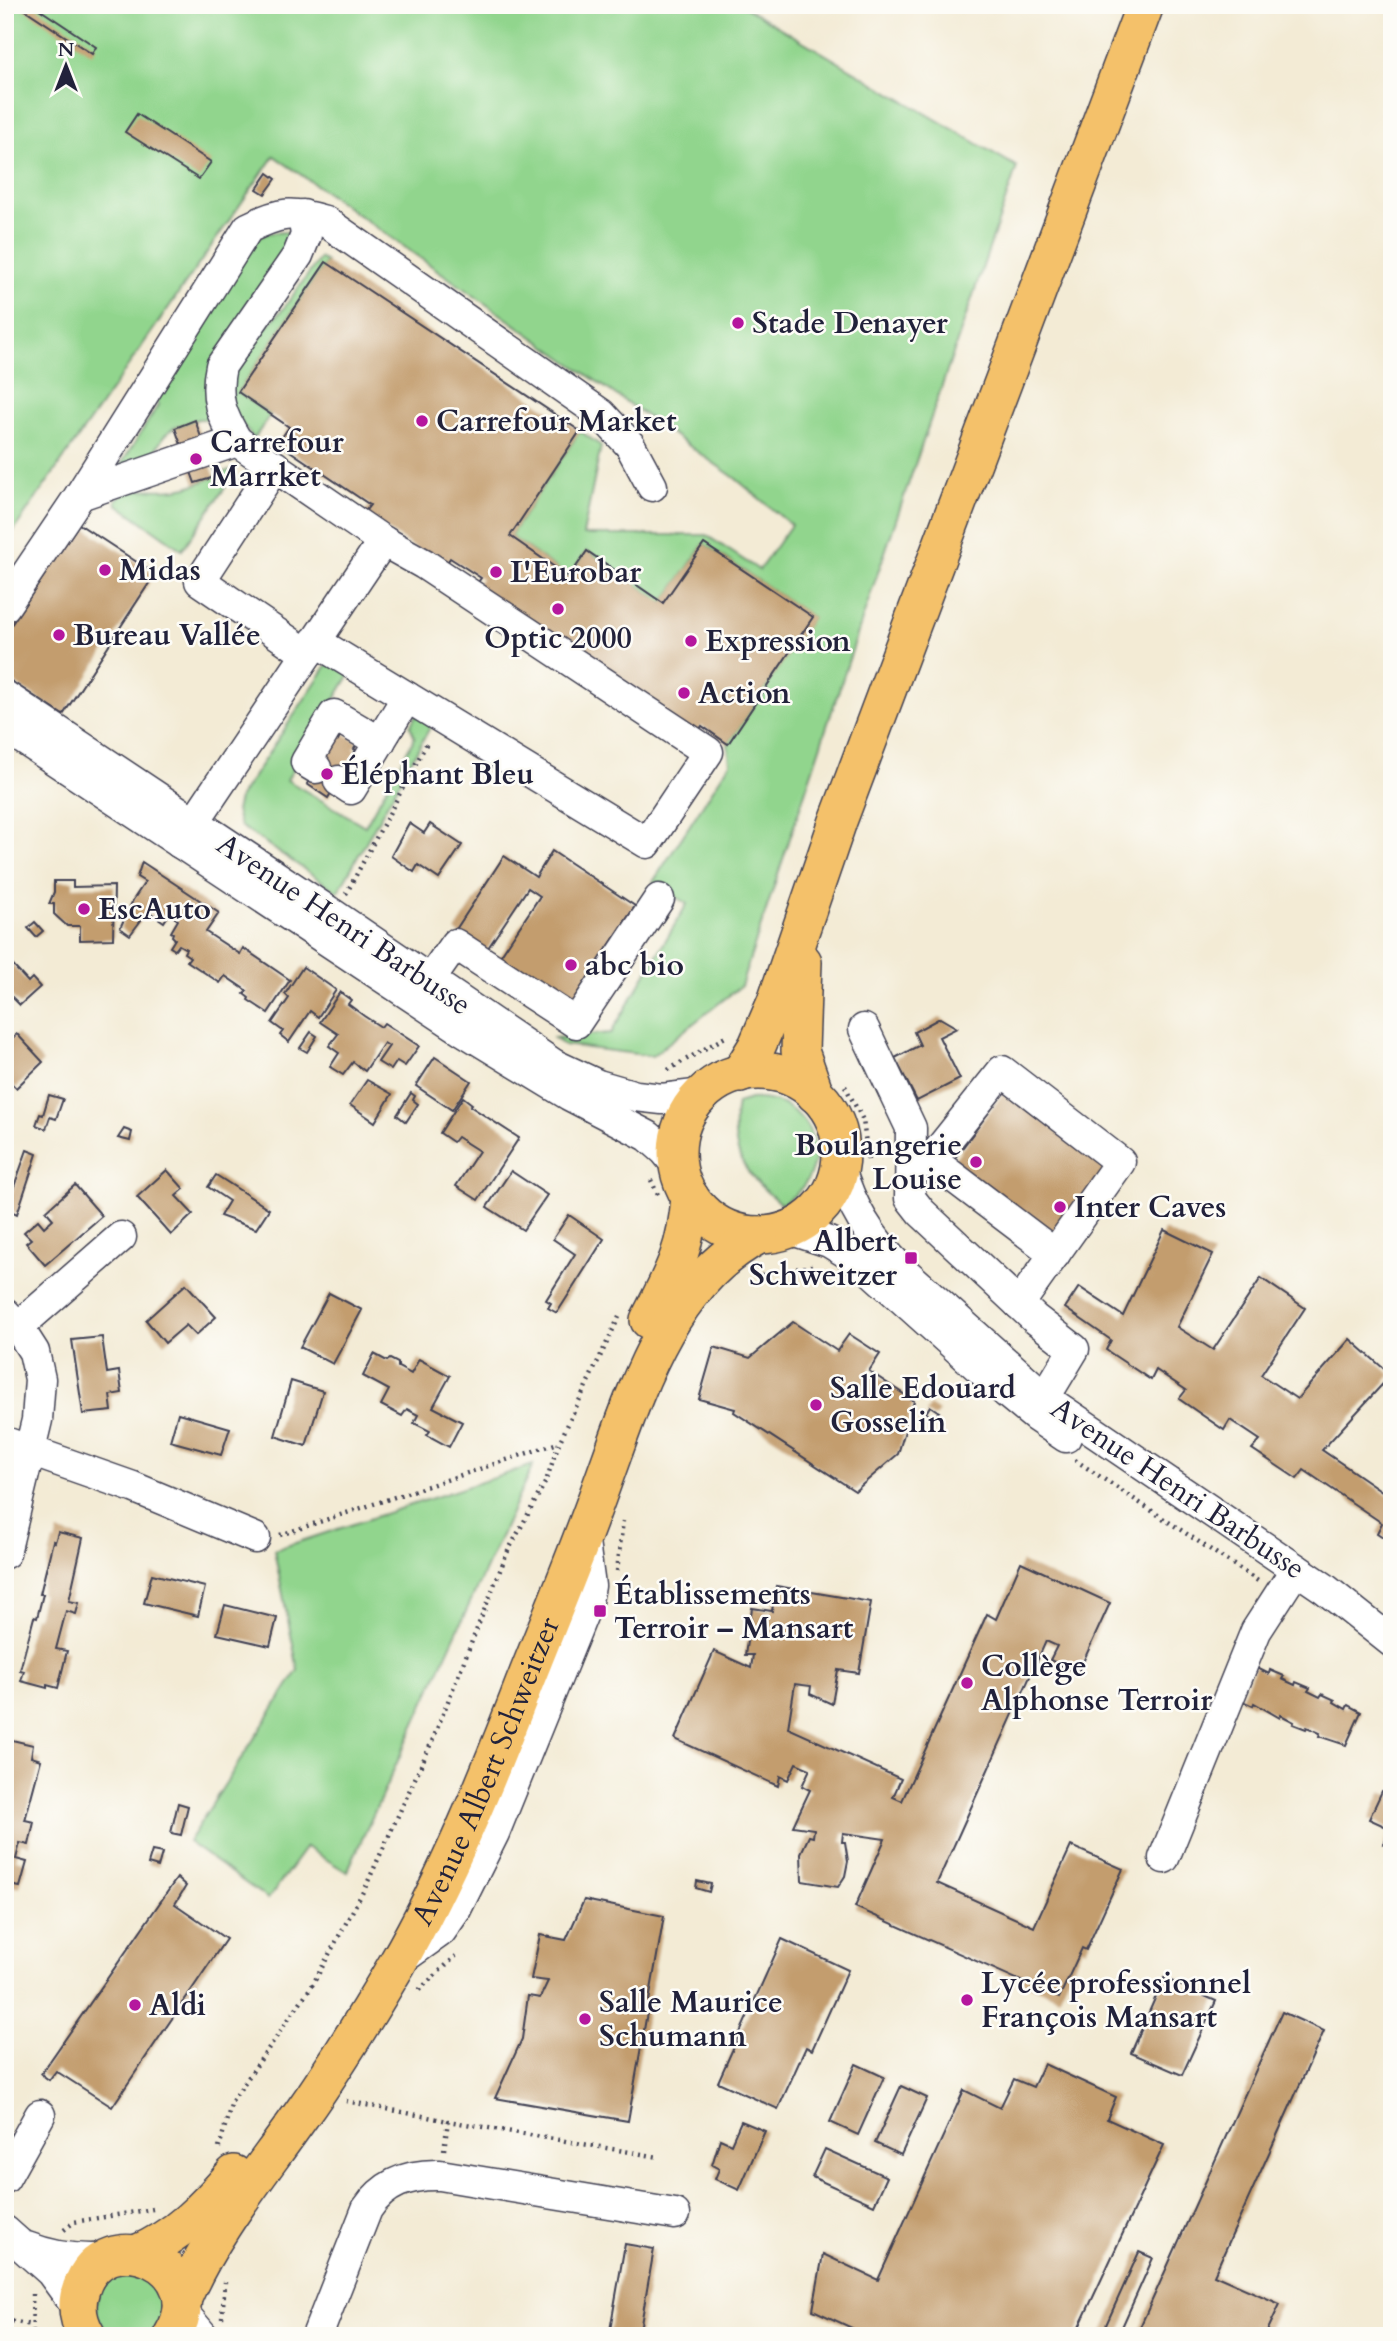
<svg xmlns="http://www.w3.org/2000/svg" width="1397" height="2341" font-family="Cardo,serif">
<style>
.green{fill:#91d58d;stroke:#5a7c64;stroke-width:2}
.building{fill:#c39d6e}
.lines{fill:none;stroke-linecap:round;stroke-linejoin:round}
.minor-casing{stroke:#414052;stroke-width:33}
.major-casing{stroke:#414052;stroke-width:40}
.path{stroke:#414052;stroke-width:4.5;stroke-dasharray:2 5;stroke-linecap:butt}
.minor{stroke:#fff;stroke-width:30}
.major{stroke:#f4c16a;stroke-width:37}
.poi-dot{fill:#b5179e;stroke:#fdfcf7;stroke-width:2.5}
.labels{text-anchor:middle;stroke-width:5;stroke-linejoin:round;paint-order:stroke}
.poi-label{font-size:30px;font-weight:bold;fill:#22223b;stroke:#fdfcf7;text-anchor:start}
.street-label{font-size:30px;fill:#22223b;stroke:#fdfcf7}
</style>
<rect width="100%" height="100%" fill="#fdfcf7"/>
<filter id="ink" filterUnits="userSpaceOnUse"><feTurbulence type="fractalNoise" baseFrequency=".0143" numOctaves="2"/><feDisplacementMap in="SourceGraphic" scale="14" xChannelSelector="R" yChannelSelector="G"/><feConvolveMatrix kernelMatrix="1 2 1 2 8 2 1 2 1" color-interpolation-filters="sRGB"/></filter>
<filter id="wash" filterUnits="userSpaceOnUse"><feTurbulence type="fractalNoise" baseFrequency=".00686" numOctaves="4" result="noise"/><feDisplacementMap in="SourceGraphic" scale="28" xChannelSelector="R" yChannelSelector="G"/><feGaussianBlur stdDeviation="1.57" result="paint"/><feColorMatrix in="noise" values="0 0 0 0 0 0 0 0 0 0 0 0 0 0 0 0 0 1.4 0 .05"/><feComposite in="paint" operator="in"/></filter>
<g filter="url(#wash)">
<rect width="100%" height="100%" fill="#f3ebd5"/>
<g class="green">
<polygon points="5,5 741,5 1017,167 871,593 741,986 652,1056 564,1045 554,1038 611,1033 687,904 653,882 730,763 728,744 812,617 704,544 663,603 587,551 569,577 510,536 580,431 601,446 583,535 706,535 759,570 791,525 735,478 274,156 5,543"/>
<polygon points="288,232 290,241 212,419 198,419 174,428 165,435 150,458 117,471 158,405 155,393 257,238 268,233"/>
<polygon points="320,258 326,262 238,392 270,415 254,439 229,407 232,364 283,309"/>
<path d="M230,470L235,473L182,550L117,504L116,500C137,484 154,492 176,489C195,487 212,477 230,470Z"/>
<polygon points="329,662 350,674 287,780 365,826 415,737 410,726 416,715 432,724 338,892 240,826 236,811 239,798"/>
<path d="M750,1099C816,1095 840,1172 781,1204C744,1174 728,1153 737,1103Z"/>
<polygon points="533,1465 347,1872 306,1847 268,1899 188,1842 298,1670 274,1550"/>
<path d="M134,2272C139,2274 146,2275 150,2278C171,2293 166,2322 148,2336H113C81,2313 97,2275 134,2272Z"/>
</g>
<g id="blocks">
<g class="building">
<polygon points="18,5 33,5 96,47 92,54"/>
<polygon points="137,114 211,162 199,179 125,132"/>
<polygon points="268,173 276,179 265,194 257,189"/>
<polygon points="326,262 580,431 510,536 569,577 587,551 663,603 704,544 813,617 728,744 702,726 695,736 474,588 481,578 450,558 444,567 363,514 370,505 278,443 289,427 238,392"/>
<polygon points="195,420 215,477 195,483 175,428"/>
<polygon points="79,524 155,574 63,715 5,677 5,634"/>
<polygon points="342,732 358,742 354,749 356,750 328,798 307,784 335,738 338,740"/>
<polygon points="409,823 424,833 430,824 462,845 439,879 418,865 414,872 391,856"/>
<polygon points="552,851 635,906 568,1008 497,961 540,896 528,888 486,951 455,931 504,856 536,877"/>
<polygon points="142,862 219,913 206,932 240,954 243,948 290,980 268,1013 248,1000 249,998 244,994 247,991 225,976 220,983 187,961 190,957 184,953 186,949 179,945 175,950 170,947 175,939 172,936 173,933 171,932 178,920 169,914 164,922 148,911 130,935 120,928 133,900 145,882 137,877"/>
<polygon points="54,881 73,881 73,887 114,886 113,939 80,940 80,926 67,926 54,914 54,904 49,904 54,892"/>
<polygon points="35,922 43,931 36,937 28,928"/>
<polygon points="5,957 28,982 32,978 40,987 20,1005 11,996 7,999 5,997"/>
<polygon points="303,967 336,990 318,1017 310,1011 289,1042 280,1035 283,1031 272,1023 289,998 285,994"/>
<polygon points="340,992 351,1000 348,1004 364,1016 381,1027 384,1023 419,1046 405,1066 397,1061 391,1070 378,1062 389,1046 384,1043 365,1071 353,1062 343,1075 330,1067 339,1053 329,1046 338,1034 320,1022"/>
<polygon points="940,1018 957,1028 939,1037 960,1079 917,1101 895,1058 920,1045 914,1032"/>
<polygon points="311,1032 317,1036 307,1052 300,1048"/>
<polygon points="17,1034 43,1062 16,1088 5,1077 5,1039 8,1042"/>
<polygon points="435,1057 471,1081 452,1110 416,1086"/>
<polygon points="367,1080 392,1094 375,1122 350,1105"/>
<polygon points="1004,1092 1107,1169 1051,1243 949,1166"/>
<polygon points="411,1093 415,1096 413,1100 418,1104 406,1122 397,1115"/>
<polygon points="49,1095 63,1099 56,1119 50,1117 46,1129 36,1125 40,1114 43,1115"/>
<polygon points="463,1097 472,1104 470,1106 519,1138 478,1200 456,1186 479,1151 457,1137 453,1142 440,1133"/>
<polygon points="124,1129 132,1132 130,1141 118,1138"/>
<polygon points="27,1150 37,1154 17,1214 6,1209"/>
<polygon points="167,1170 184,1189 176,1196 193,1214 171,1235 137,1197"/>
<polygon points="511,1171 547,1195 523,1230 487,1207"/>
<polygon points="216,1175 269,1209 256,1229 220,1216 229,1201 208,1187"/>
<polygon points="75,1185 102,1216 45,1265 26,1243 31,1239 24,1232 38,1220 44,1227 53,1219 46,1211"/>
<polygon points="569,1215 604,1239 557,1313 548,1308 551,1303 546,1300 575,1254 553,1239"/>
<polygon points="1164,1230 1213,1254 1177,1327 1213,1350 1261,1278 1305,1308 1261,1375 1297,1399 1350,1339 1391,1375 1322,1450 1392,1498 1392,1543 1377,1533 1382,1523 1304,1470 1297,1479 1252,1449 1260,1440 1230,1420 1224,1430 1179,1399 1186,1390 1156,1370 1151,1380 1106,1350 1111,1340 1065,1308 1079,1287 1123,1316"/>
<polygon points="186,1284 216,1317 196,1335 186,1325 165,1343 146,1320"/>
<polygon points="329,1293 362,1310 333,1364 300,1347"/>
<polygon points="793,1322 837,1351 849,1334 880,1354 869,1371 914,1401 898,1454 855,1491 734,1412 735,1409 699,1399 714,1347 750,1358"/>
<polygon points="102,1337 107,1373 119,1371 122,1393 110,1395 112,1411 83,1414 72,1340"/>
<polygon points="374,1354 387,1361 390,1359 398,1363 398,1367 411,1374 419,1359 450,1376 433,1407 462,1422 449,1447 427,1435 430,1431 414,1423 418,1415 407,1409 402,1416 381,1405 389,1390 363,1376"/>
<polygon points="291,1381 323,1391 306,1446 275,1436"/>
<polygon points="930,1406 939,1412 934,1418 926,1413"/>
<polygon points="178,1413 230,1428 221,1455 170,1441"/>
<polygon points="58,1532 83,1538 69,1601 79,1603 76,1614 66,1611 56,1649 67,1651 58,1688 47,1685 47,1688 21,1681 24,1671 20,1670 34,1617 37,1618 43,1594 40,1594 53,1541 55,1542"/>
<polygon points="1021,1562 1110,1603 1078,1673 1050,1660 1057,1646 1046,1641 937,1883 1034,1927 1071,1846 1123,1869 1086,1950 1082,1948 1059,1998 855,1907 885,1839 843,1833 842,1842 845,1842 848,1861 845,1876 838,1887 802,1881 801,1853 809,1836 813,1837 814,1829 793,1826 810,1790 802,1786 810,1769 796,1763 788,1780 780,1776 778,1786 675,1739 714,1651 751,1668 753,1655 745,1655 752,1608 772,1611 776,1586 871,1602 859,1673 838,1670 832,1704 810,1694 811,1686 795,1684 788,1728 901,1779 893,1797 902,1801 987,1614 996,1619"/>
<polygon points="152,1574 205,1587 198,1616 144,1603"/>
<polygon points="225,1605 277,1618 270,1646 217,1634"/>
<polygon points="1255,1667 1269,1674 1270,1670 1284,1676 1282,1679 1295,1685 1296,1682 1310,1688 1308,1691 1320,1697 1322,1694 1335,1700 1334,1702 1346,1709 1348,1705 1361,1712 1346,1745 1319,1736 1320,1733 1307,1727 1306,1729 1293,1724 1294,1722 1281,1715 1280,1718 1254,1703 1253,1706 1240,1700"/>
<polygon points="8,1739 33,1745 31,1757 41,1760 25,1820 34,1822 29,1845 20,1843 16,1859 27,1862 20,1887 10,1885 6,1901 5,1748"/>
<polygon points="1382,1791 1392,1796 1392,1847 1384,1844 1391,1829 1369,1819"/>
<polygon points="178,1803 188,1806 181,1835 171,1833"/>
<polygon points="152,1851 162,1853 158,1867 148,1864"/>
<polygon points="177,1878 186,1886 175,1904 226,1939 112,2107 56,2071 49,2080 41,2074"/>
<polygon points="697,1881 711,1884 709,1892 696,1888"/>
<polygon points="584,1900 664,1916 628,2121 495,2098 522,2039 528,1996 540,1998 548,1981 531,1979 540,1935 566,1940"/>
<polygon points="5,1935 10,1936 6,1952 5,1952"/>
<polygon points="782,1939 848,1970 812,2050 806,2047 778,2109 718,2082"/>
<polygon points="1164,1978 1216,2001 1182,2075 1131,2053"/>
<polygon points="1282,2012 1324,2031 1214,2275 1280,2304 1265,2336 1136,2336"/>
<polygon points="856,2064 884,2077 858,2135 830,2122"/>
<polygon points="1044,2064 1116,2097 1107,2119 1164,2145 1075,2336 869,2336 813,2310 823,2254 878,2280 964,2090 1000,2108 1014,2079 1033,2087"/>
<polygon points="901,2086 927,2098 901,2155 875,2143"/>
<polygon points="741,2121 765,2131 739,2190 715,2179 719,2169 712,2165 720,2139 731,2144"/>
<polygon points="825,2149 887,2177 874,2205 812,2177"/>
<polygon points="625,2244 654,2249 639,2336 609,2336"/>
<polygon points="1139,2252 1153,2258 1118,2336 1101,2336"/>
</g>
</g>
</g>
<g filter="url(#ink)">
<use href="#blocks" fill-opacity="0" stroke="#414052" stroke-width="2"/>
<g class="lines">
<g class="minor-casing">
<g id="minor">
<path d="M237,441C221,415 214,398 221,366L298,255L306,235L303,215"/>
<polyline points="275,466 200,581 307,654"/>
<polyline points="80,495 237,441 383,541"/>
<path d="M5,606L80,495L248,228C280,212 291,211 325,221L601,414L630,445L652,486"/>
<polyline points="5,696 334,915 553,1064 598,1085 636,1096 662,1099 703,1094"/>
<polyline points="5,727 464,1031 569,1095 648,1136 665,1151 679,1168"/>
<polyline points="316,768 306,762 334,715 380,742"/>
<polyline points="339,781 351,789 407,697"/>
<polyline points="180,843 383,541 424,564 708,752 647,843 315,641"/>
<polyline points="418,997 455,944 576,1023 659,899"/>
<polyline points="864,1029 911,1128 910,1198 921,1212 1034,1318 1074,1349 1036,1412"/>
<polyline points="931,1160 1002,1071 1120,1162 1019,1304"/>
<polyline points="912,1167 931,1160 1055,1254"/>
<path d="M840,1168C851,1208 871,1239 900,1268L1050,1402L1324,1588L1392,1642"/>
<polyline points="789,1229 829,1242 860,1261 1007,1393 1035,1416 1066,1437"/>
<polyline points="5,1313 18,1327 34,1352 40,1379 37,1420 5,1553"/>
<polyline points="18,1327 121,1237"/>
<polyline points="5,1442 133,1487 255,1538"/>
<polyline points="1164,1858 1256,1631 1296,1569"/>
<polyline points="399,1961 441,1931 455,1911 494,1833 586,1606 590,1586 583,1535"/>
<polyline points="5,2178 40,2115"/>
<polyline points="5,2231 51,2272 78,2309"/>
<path d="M27,2247C55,2258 80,2261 109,2258"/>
<polyline points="182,2311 203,2336"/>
<path d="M317,2336L367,2209C384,2183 409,2174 440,2175L675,2214"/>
</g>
</g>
<g class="major-casing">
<g id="major">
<polyline points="803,962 800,1051 815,1094"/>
<circle cx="759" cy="1153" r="82"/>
<polyline points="740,1074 757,1046 776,1002 838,821 1145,5"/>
<path d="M649,1320C673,1273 686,1251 690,1197"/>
<path d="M136,2254C177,2237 206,2207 234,2174"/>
<path id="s1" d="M182,2300C211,2232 259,2175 301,2115C336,2066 367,2015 397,1964C448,1875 487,1780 524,1684C549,1621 575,1559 598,1495C633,1401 664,1285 759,1235"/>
<path d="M87,2336C78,2321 75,2306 81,2289C104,2217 216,2266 172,2336"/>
</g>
</g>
<g class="path">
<polyline points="346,894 428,741"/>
<polyline points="668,1070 727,1036"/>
<polyline points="845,1086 863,1120 868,1160"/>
<polyline points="651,1180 659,1197"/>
<polyline points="755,1276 812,1266"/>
<polyline points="1075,1460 1258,1581"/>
<polyline points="280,1535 558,1443"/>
<polyline points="617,1571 623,1521"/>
<polyline points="419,1990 456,1956"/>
<polyline points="346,2101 448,2121"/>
<polyline points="219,2148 232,2101 313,1984 365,1888 433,1739 507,1553 546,1481 559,1443 619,1317"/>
<polyline points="444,2150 448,2121 659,2157"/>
<polyline points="64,2230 74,2222 153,2209"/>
<polyline points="32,2294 33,2336"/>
<polyline points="222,2318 225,2282"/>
<polyline points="5,2320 32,2325"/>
</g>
<use href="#minor" class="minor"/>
<use href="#major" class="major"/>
</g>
</g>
<g class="poi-dot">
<circle cx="738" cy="323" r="7"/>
<circle cx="422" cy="421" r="7"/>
<circle cx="196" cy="459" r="7"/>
<circle cx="105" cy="570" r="7"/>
<circle cx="496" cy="572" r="7"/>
<circle cx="558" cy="609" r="7"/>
<circle cx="59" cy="635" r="7"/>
<circle cx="691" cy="641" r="7"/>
<circle cx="684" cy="693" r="7"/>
<circle cx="327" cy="774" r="7"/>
<circle cx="84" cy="909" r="7"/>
<circle cx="571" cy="965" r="7"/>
<circle cx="976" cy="1162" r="7"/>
<circle cx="1060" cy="1207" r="7"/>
<rect x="904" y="1251" width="14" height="14" rx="3.5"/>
<circle cx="816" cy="1405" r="7"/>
<rect x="593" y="1604" width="14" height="14" rx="3.5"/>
<circle cx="967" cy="1683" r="7"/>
<circle cx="967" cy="2000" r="7"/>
<circle cx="135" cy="2005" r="7"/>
<circle cx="585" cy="2019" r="7"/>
</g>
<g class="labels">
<g class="poi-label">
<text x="752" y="333">Stade Denayer</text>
<text x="436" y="431">Carrefour Market</text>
<text x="210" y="452">Carrefour<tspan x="210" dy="34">Marrket</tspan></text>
<text x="119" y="580">Midas</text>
<text x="510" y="582">L'Eurobar</text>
<text x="73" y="645">Bureau Vallée</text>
<text x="558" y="648" text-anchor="middle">Optic 2000</text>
<text x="705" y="651">Expression</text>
<text x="698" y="703">Action</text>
<text x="341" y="784">Éléphant Bleu</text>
<text x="98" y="919">EscAuto</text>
<text x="585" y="975">abc bio</text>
<text x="962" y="1155" text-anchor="end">Boulangerie<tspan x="962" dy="34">Louise</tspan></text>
<text x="1074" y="1217">Inter Caves</text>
<text x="897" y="1251" text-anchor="end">Albert<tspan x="897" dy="34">Schweitzer</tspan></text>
<text x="830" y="1398">Salle Edouard<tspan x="830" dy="34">Gosselin</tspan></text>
<text x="614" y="1604">Établissements<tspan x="614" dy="34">Terroir – Mansart</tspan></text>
<text x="981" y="1676">Collège<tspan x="981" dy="34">Alphonse Terroir</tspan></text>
<text x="981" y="1993">Lycée professionnel<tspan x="981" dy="34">François Mansart</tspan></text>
<text x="599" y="2012">Salle Maurice<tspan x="599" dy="34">Schumann</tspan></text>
<text x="149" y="2015">Aldi</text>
</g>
<g class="street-label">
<text transform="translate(344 924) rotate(34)" y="10">Avenue Henri Barbusse</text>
<text transform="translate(1178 1488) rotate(34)" y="10">Avenue Henri Barbusse</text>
<text dy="10" stroke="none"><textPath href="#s1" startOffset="612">Avenue Albert Schweitzer</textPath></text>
</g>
</g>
<rect width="1397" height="2341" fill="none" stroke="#fdfcf7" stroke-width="28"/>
<g transform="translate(66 66)" stroke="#fdfcf7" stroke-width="5" paint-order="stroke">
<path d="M0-5L12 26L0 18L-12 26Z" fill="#22223b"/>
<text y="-10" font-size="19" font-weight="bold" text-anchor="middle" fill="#22223b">N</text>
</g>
</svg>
